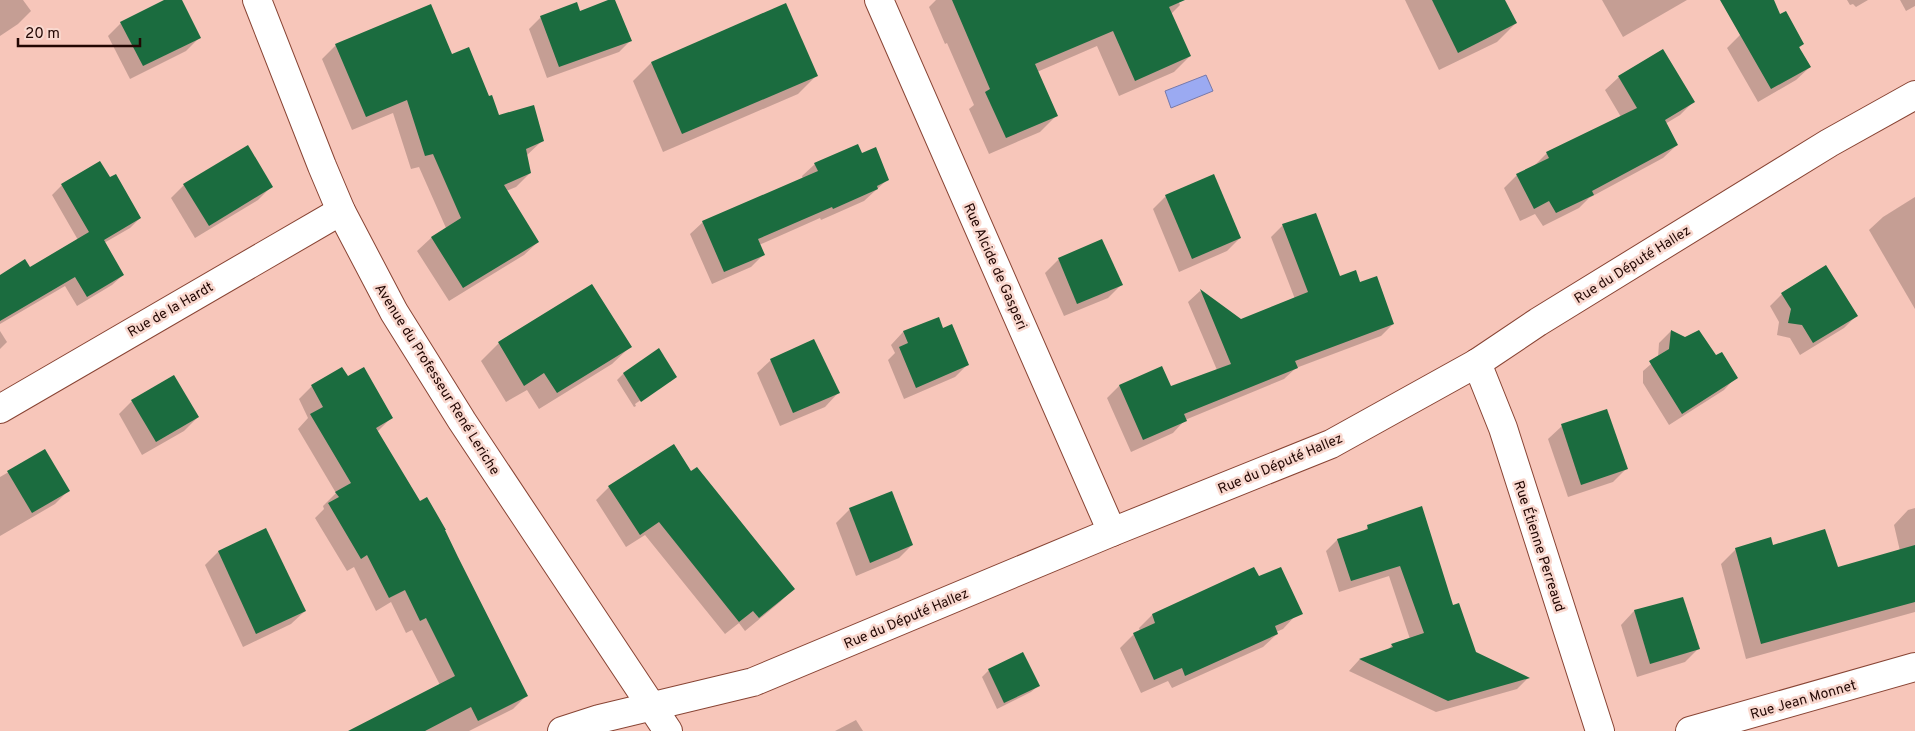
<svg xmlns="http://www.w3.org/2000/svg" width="1915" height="731" font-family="Overpass,sans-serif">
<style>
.water{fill:#9baaf2;stroke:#7779aa}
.shadow{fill:#0003}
.building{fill:#1b6c3f}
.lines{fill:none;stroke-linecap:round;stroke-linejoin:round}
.street-casing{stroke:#884434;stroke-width:30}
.street{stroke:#fff;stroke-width:28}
.labels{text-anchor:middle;stroke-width:5;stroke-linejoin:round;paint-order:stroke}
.street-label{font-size:14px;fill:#220703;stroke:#f9d8cf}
</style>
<rect width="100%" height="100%" fill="#f7c6ba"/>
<polygon class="water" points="1206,75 1213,91 1171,108 1165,91"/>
<g class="shadow">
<polygon points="0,0 23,0 31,11 18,24 0,36"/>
<polygon points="167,0 180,0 199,38 186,51 130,79 108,36 121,23"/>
<polygon points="611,0 614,0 631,40 619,52 547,78 529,29 541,17 580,13"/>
<polygon points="936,0 1178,0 1180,5 1171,14 1190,56 1174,72 1119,96 1097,46 1037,72 1056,116 1040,132 989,154 969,109 974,105 947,43 945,44 929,7"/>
<polygon points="1405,0 1504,0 1516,23 1497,42 1439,70"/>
<polygon points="1602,0 1687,0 1623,37"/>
<polygon points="1847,0 1868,0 1856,7 1853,4 1850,5"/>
<polygon points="1900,0 1915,0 1915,6 1906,11"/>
<polygon points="1740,35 1803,44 1799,48 1810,67 1796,80 1758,102 1727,48"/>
<polygon points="336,45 451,55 498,116 542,141 526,156 530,173 516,187 506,191 538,242 524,255 449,301 417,251 431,238 446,228 419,167 411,169 393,113 352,130 322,59"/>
<polygon points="651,63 816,76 798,94 663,152 633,81"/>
<polygon points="1619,77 1693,102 1680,115 1665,124 1677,145 1663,158 1589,198 1579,208 1543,226 1535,214 1520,221 1504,188 1517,175 1534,166 1547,153 1621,117 1605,90"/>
<polygon points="815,164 888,179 864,201 821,220 820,218 759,245 764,254 751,267 712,284 690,234 703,222 803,179 802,176"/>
<polygon points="110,179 140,218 130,228 104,243 123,275 112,285 77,306 65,286 0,324 0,283 29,269 78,240 52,195 62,185"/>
<polygon points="184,185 271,187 258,200 195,238 171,198"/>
<polygon points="1166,196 1240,238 1227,251 1179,272 1153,209"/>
<polygon points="1915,197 1915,309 1869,230 1883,217"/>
<polygon points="1283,225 1339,277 1360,283 1393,324 1381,336 1296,368 1284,379 1185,420 1173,433 1131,452 1107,398 1119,386 1161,368 1170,388 1217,370 1188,302 1200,291 1241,320 1295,299 1271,237"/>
<polygon points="1101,241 1121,285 1108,298 1064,316 1045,273 1058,260"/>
<polygon points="1782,294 1856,316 1844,328 1800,355 1790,338 1777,335 1779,322 1770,306"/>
<polygon points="938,319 942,329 967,365 955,377 904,399 888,360 895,353 891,345 903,332"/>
<polygon points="0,331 7,342 0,349"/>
<polygon points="1671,331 1716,357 1736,377 1724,390 1669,425 1643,383 1643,371 1658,358 1659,343"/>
<polygon points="499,343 630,347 612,364 539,409 527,390 506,402 481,361"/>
<polygon points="771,360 838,393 825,407 780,426 757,373"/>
<polygon points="623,374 676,377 670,382 670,380 635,404 636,406 634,407 617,380"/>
<polygon points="347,378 391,418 377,432 419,503 444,530 526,696 513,709 469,731 356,731 440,685 412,630 406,633 391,602 376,611 354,567 347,571 315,518 324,509 323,506 336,493 298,429 308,418 299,399 312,386"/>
<polygon points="132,401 198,417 184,431 142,455 119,414"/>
<polygon points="1562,426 1626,469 1613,482 1568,497 1548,439"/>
<polygon points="45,451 68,491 55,504 0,536 0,477"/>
<polygon points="690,472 793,589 780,602 745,631 739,623 725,634 645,535 626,547 596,500 609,487"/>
<polygon points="891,493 912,545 899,558 856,576 836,523 849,510"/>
<polygon points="1915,508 1915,612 1746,659 1721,564 1736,549 1772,546 1837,568 1900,551 1894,525 1908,510"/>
<polygon points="1368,527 1453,607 1475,653 1528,678 1517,689 1436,712 1349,671 1359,660 1387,651 1392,645 1410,639 1389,576 1339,592 1326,551 1337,540 1363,532"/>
<polygon points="256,534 305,611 291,624 243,647 205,565 218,552"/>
<polygon points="1254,569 1258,578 1296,615 1283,629 1276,632 1277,634 1263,647 1172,688 1168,681 1141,693 1120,648 1134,634 1140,631 1139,628 1152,615"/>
<polygon points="1682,598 1698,649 1685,662 1637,677 1621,625 1634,611"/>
<polygon points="989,670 1038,686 1031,692 997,709 982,677"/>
<polygon points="856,720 863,731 835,731"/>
</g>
<g class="building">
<polygon points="164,0 182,0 201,38 143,66 120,22"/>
<polygon points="608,0 615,0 632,41 559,67 540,16 577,2 580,11"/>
<polygon points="952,0 1185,0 1169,7 1191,56 1135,81 1113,31 1035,64 1058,116 1006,138 985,92 990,89"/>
<polygon points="1432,0 1505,0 1517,23 1458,53"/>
<polygon points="1720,0 1774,0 1780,14 1786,11 1804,44 1799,47 1811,67 1771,89"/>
<polygon points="786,3 818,76 682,134 651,62"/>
<polygon points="431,4 452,54 469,47 489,96 492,95 499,115 534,105 544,141 526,149 531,173 504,185 539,242 463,288 431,237 461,218 433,154 425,156 407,100 366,117 335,44"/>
<polygon points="1663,49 1695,102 1665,120 1678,145 1592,191 1594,195 1556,213 1549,201 1534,209 1516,174 1549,158 1546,152 1637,108 1618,76"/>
<polygon points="858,144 862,153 876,147 889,180 877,186 878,189 833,209 832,207 758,239 765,255 724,272 702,221 818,171 814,163"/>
<polygon points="248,145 273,187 209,226 183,184"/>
<polygon points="100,161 110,177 116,174 141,218 104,240 124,275 87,297 75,277 0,321 0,275 25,259 30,267 89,232 61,184"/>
<polygon points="1214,174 1241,238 1192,259 1165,195"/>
<polygon points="1316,213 1340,276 1356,270 1360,282 1377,276 1394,324 1295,361 1298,368 1184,414 1187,421 1143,440 1119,385 1162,366 1171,386 1231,364 1200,289 1241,319 1308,292 1282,224"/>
<polygon points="1102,239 1123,285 1077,304 1058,258"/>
<polygon points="1826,265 1858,316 1813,343 1802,325 1788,323 1791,309 1781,293"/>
<polygon points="592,284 632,347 557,393 544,373 524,386 498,342"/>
<polygon points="939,317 943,328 952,324 969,365 916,388 899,347 908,343 903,331"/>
<polygon points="1671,330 1685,337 1699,330 1716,355 1722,352 1738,378 1682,414 1649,361 1669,349"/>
<polygon points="814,339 840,393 793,413 770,359"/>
<polygon points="659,348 677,377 641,402 623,373"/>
<polygon points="342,367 348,376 364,367 393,418 376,428 420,501 427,497 446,530 445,530 458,557 528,696 478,721 471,707 425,731 348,731 455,676 426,618 420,621 405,590 389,598 367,555 361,559 328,503 339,497 335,492 351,483 310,414 323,407 311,385"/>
<polygon points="174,375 199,417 156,442 131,400"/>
<polygon points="1607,409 1628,469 1581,485 1561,424"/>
<polygon points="674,444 691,471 697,467 795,589 759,618 753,611 739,622 659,522 640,535 608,486"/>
<polygon points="45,449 70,491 32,513 7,471"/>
<polygon points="892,491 913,545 870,563 849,508"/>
<polygon points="1422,506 1453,605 1459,603 1476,652 1530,678 1448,701 1359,659 1393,647 1391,644 1424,633 1400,566 1351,581 1337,539 1368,529 1367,525"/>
<polygon points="266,528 306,611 256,634 218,551"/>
<polygon points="1825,529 1838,567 1915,545 1915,602 1761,644 1735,548 1771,537 1773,545"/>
<polygon points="1254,567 1259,576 1281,567 1303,614 1275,626 1278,634 1185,676 1182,668 1154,680 1133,633 1155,623 1152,614"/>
<polygon points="1683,597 1700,649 1650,664 1634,610"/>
<polygon points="1023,652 1040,686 1004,703 988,669"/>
</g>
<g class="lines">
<g class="street-casing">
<g id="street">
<polyline points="257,0 322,166 341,211 394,312 462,421 668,731"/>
<polyline points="879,0 1112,532"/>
<polyline points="1477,363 1503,428 1600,731"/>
<polyline points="0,409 341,211"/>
<polyline points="562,731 599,719 753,682 1112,532 1331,444 1477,363 1538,322 1829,143 1915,95"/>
<polyline points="1690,731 1915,667"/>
</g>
</g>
<use href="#street" class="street"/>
</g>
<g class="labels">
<g class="street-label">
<text transform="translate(1632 264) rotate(-32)" y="5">Rue du Député Hallez</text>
<text transform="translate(996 266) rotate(66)" y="5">Rue Alcide de Gasperi</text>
<text transform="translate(170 309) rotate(-30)" y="5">Rue de la Hardt</text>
<text transform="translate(438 379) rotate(58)" y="5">Avenue du Professeur René Leriche</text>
<text transform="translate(1280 463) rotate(-23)" y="5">Rue du Député Hallez</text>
<text transform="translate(1540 546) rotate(72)" y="5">Rue Étienne Perreaud</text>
<text transform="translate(906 618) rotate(-23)" y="5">Rue du Député Hallez</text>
<text transform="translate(1803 699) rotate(-16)" y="5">Rue Jean Monnet</text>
</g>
</g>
<path d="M18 38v8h122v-8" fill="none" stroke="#220703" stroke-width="2.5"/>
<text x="25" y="38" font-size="15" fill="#220703" stroke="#f9d8cf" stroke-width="4" paint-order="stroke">20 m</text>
</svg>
